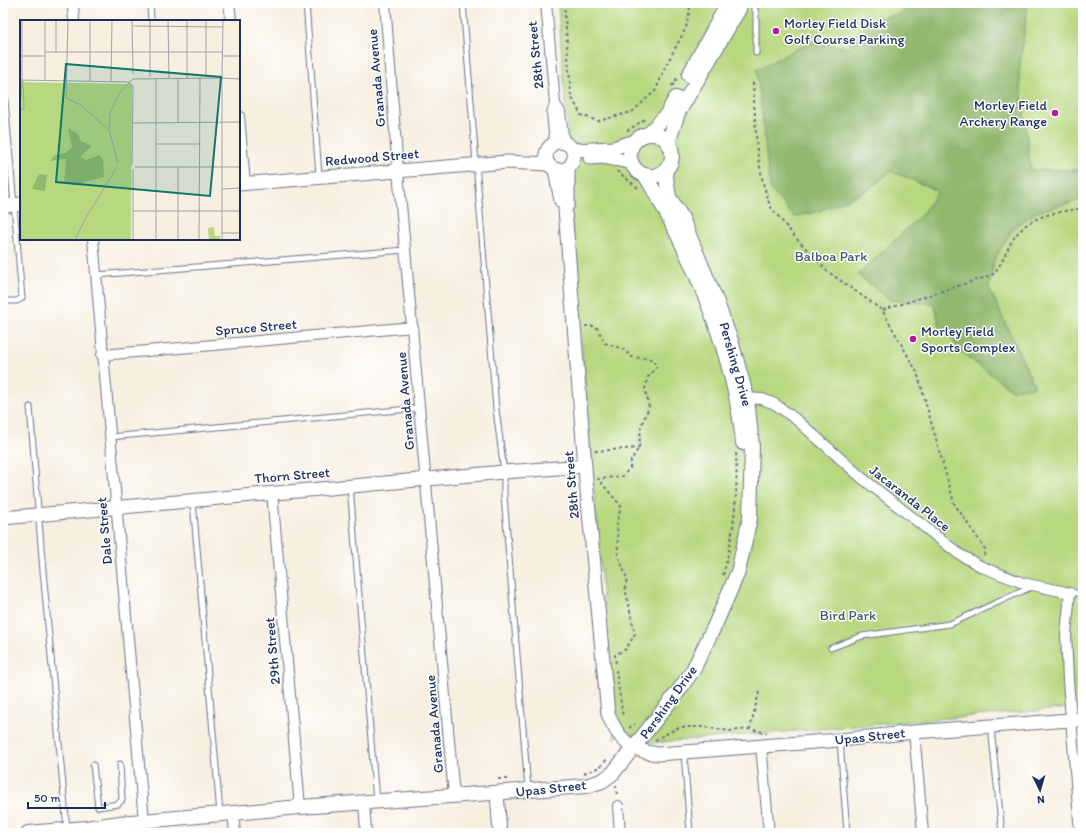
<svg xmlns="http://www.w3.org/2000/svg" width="1086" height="836" font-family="Itim,sans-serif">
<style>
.green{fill:#b7d87f;stroke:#69846e}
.forest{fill:#91b86e;stroke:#567466}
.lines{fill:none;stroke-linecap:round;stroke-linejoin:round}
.service-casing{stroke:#68728c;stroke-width:7}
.minor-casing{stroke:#68728c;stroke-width:12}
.tertiary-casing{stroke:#68728c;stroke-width:15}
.secondary-casing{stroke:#68728c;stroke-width:16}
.path{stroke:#68728c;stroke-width:2;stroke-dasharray:3 3;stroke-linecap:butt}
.service{stroke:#fff;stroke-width:5}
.minor{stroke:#fff;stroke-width:10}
.tertiary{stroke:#fff;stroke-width:13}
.secondary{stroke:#fff;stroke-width:14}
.poi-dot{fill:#b5179e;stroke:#fff;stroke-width:1.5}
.labels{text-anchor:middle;stroke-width:3;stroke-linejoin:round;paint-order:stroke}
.poi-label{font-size:14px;fill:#1b2f5e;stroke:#fff;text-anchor:start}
.street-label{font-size:14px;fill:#1b2f5e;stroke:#fff}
.park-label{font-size:14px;fill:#425966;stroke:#fff}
.inset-road{fill:none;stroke:#9fa2ac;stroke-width:1}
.view{fill:#0f766e;fill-opacity:0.15;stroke:#0f766e;stroke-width:2}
.inset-edge{fill:none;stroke:#1b2f5e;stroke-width:2}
</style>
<rect width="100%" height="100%" fill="#fff"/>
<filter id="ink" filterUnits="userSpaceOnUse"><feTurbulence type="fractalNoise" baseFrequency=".025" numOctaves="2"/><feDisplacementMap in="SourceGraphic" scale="8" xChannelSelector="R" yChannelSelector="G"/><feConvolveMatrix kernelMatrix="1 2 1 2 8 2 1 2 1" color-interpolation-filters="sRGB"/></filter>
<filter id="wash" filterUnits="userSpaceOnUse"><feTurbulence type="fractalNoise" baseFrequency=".012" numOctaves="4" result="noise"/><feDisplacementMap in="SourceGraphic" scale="16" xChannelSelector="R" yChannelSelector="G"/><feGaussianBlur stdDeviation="0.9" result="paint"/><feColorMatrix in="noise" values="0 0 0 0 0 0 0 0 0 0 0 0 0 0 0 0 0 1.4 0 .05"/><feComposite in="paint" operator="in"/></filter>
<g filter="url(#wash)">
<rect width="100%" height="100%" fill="#f7efe0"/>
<polygon class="green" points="558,3 1083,3 1083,707 650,743 624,730 615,738 566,162 570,163"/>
<polygon class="forest" points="926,3 1028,3 1019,73 1031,170 1083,170 1083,199 1037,212 1013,228 994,260 989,288 1035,387 1012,390 965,355 940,326 934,304 890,300 858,275 922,214 938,191 891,171 868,190 820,211 794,217 770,189 757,69 811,42 848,48 866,21 897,14"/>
</g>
<g filter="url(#ink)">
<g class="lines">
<g class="service-casing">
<g id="service">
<polyline points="150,3 151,21"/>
<polyline points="306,3 319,176"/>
<polyline points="463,3 496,409 504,472 504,496 528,789"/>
<polyline points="752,3 756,12 756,53"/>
<polyline points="3,77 22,298 17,301 3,301"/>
<polyline points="96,275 405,250"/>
<polyline points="30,407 43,571 67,829"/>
<polyline points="110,437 420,408"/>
<polyline points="350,486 376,801"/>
<polyline points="193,502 220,813"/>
<polyline points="1070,593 1083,593"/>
<polyline points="831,648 862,636 950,624 1031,587"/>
<polyline points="991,727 1002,833"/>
<polyline points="840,741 847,833"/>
<polyline points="684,752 690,833"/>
<polyline points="93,765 98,807 118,804 122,800 120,764"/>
</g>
</g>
<g class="minor-casing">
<g id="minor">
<polyline points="73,3 74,21"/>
<polyline points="229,3 231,21"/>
<polyline points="385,3 398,171 454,796"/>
<polyline points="546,3 555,104 552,113 555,143"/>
<polyline points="555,104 560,112 564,143"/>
<polyline points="239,116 245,184"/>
<polyline points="93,239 144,821"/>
<polyline points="102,355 413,327"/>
<polyline points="747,398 762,399 775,404 798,421 862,478 959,554 982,567 1023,583 1070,593 1066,634 1068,680 1080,833"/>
<polyline points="272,493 300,807"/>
<polyline points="914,732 923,833"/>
<polyline points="761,745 769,833"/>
<polyline points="364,802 366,833"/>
<polyline points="618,806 620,833"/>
<polyline points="233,813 235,833"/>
</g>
</g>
<g class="tertiary-casing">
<g id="tertiary">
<circle cx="560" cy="156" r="14"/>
<polyline points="573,150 613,148 636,141"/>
<polyline points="590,158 603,157 631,162"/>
<path d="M568,168V204L565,209L586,480L608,714C618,739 630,751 658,754L840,740L914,732L1083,719"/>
<polyline points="555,170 561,201"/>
<polyline points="239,184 507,162 548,164"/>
<polyline points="3,206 21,204"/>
<polyline points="3,518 504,472 585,466"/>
<polyline points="497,793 500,833"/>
</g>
</g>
<g class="secondary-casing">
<g id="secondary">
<polyline points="689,75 728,3"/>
<polyline points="649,134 667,114 676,98"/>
<circle cx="651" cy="155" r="21"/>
<polyline points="668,143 678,113 739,9 740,3"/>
<path d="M645,175C691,252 735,354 743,443"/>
<polyline points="28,833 86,828 120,823 300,807 586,786 602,781 613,773 677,693 693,670 715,625 738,572 750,518 752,446 747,398 731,341 716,300 682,218 669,197 665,171"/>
</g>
</g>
<g class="path">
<polyline points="564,3 571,96 581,115 598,121 632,112 656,90 665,67 686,28 691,3"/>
<polyline points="753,82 757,151 763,183 770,206 794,236 827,271 882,310 917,372 954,503 985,549 984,556"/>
<polyline points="672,86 677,78"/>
<polyline points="627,131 645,119"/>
<polyline points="617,171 639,189"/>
<path d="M883,310L992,275C1002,265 1005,253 1012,241C1028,214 1056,213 1083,208"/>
<polyline points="585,326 596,326 605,343 623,349 632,357 652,359 657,366 648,377 645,389 649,407 641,427 639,448 631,460 630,468 623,476 598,479 621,506 617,523 618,555 627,579 625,588 635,634 626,649 615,655 616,664"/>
<polyline points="595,451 639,448"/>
<path d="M723,575C734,534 738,495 736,453"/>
<polyline points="616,670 623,717"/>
<polyline points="759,692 750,729 767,733"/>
<polyline points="629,728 635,724"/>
<polyline points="655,740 679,727 704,727 729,731 750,729"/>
<polyline points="584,773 600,767 607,759"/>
<polyline points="498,779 510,779"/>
<polyline points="616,785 617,796"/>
</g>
<use href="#service" class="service"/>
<use href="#minor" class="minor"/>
<use href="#tertiary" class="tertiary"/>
<use href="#secondary" class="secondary"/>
</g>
</g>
<g class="poi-dot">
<circle cx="776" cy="31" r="4"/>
<circle cx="1055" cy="113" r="4"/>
<circle cx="913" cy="339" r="4"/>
</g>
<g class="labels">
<g class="poi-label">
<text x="784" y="28">Morley Field Disk<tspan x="784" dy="16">Golf Course Parking</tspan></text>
<text x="1047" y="110" text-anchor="end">Morley Field<tspan x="1047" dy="16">Archery Range</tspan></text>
<text x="921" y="336">Morley Field<tspan x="921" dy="16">Sports Complex</tspan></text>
</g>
<g class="street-label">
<text transform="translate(535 55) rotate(-96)" y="5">28th Street</text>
<text transform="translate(376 78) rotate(-95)" y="5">Granada Avenue</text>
<text transform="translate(372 157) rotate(-5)" y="5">Redwood Street</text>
<text transform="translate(256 327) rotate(-5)" y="5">Spruce Street</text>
<text transform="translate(736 364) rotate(74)" y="5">Pershing Drive</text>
<text transform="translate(405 401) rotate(-95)" y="5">Granada Avenue</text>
<text transform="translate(292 475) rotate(-5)" y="5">Thorn Street</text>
<text transform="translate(571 485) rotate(-95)" y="5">28th Street</text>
<text transform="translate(910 498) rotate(38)" y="5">Jacaranda Place</text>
<text transform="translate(104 531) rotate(-95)" y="5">Dale Street</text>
<text transform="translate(272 651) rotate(-95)" y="5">29th Street</text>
<text transform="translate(668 702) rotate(-54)" y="5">Pershing Drive</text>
<text transform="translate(434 724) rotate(-95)" y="5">Granada Avenue</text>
<text transform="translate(870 736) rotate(-6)" y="5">Upas Street</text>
<text transform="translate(551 788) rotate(-6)" y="5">Upas Street</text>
</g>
<g class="park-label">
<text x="831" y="261">Balboa Park</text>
<text x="848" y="620">Bird Park</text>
</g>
</g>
<g transform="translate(20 20)">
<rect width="220" height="220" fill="#f7efe0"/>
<path d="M0,62L112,64L111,220H0ZM194,207L195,216H200V220H189L188,208Z" fill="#b7d87f"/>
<path d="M48,108L58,114L61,121L72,126L60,137L66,140L80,135L83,140L84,157L54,165L44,163L46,139L30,141L35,135L46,133L52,127ZM19,154L27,155L25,171L12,169Z" fill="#91b86e"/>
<path class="inset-road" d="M36,0V32M48,0L46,78L61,85L89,110M112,0L113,54M148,0L149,58M186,0V57M203,0L202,58L220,59M113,6L203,7M25,32H203M0,36H25M203,36H220M130,57V0M136,58V220M158,58V103M167,58V0M0,60L109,62L113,67L112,145M2,60L3,62L4,89H0ZM2,60V0M25,60V0M70,61V0M91,61L92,0M113,103L220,102M136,124H180M98,143L89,110L90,93L100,72L113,59L202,58V220M115,147H220M202,169L220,168M113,191H220M202,213H220M55,220L65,199L97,147M113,220V149M158,220V147M179,220L180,58"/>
<path class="view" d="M46,44L201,57L190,176L36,162Z"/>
<rect width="220" height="220" class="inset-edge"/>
</g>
<rect width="1086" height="836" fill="none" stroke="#fff" stroke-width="16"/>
<g transform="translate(1040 790) rotate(175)" stroke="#ffffff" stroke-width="3" paint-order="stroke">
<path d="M0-3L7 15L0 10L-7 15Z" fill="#1b2f5e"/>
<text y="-6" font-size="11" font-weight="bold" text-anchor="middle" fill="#1b2f5e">N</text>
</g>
<path d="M28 802v6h77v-6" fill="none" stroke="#1b2f5e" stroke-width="2"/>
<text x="34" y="802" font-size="12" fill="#1b2f5e" stroke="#ffffff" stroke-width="3" paint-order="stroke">50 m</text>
</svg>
